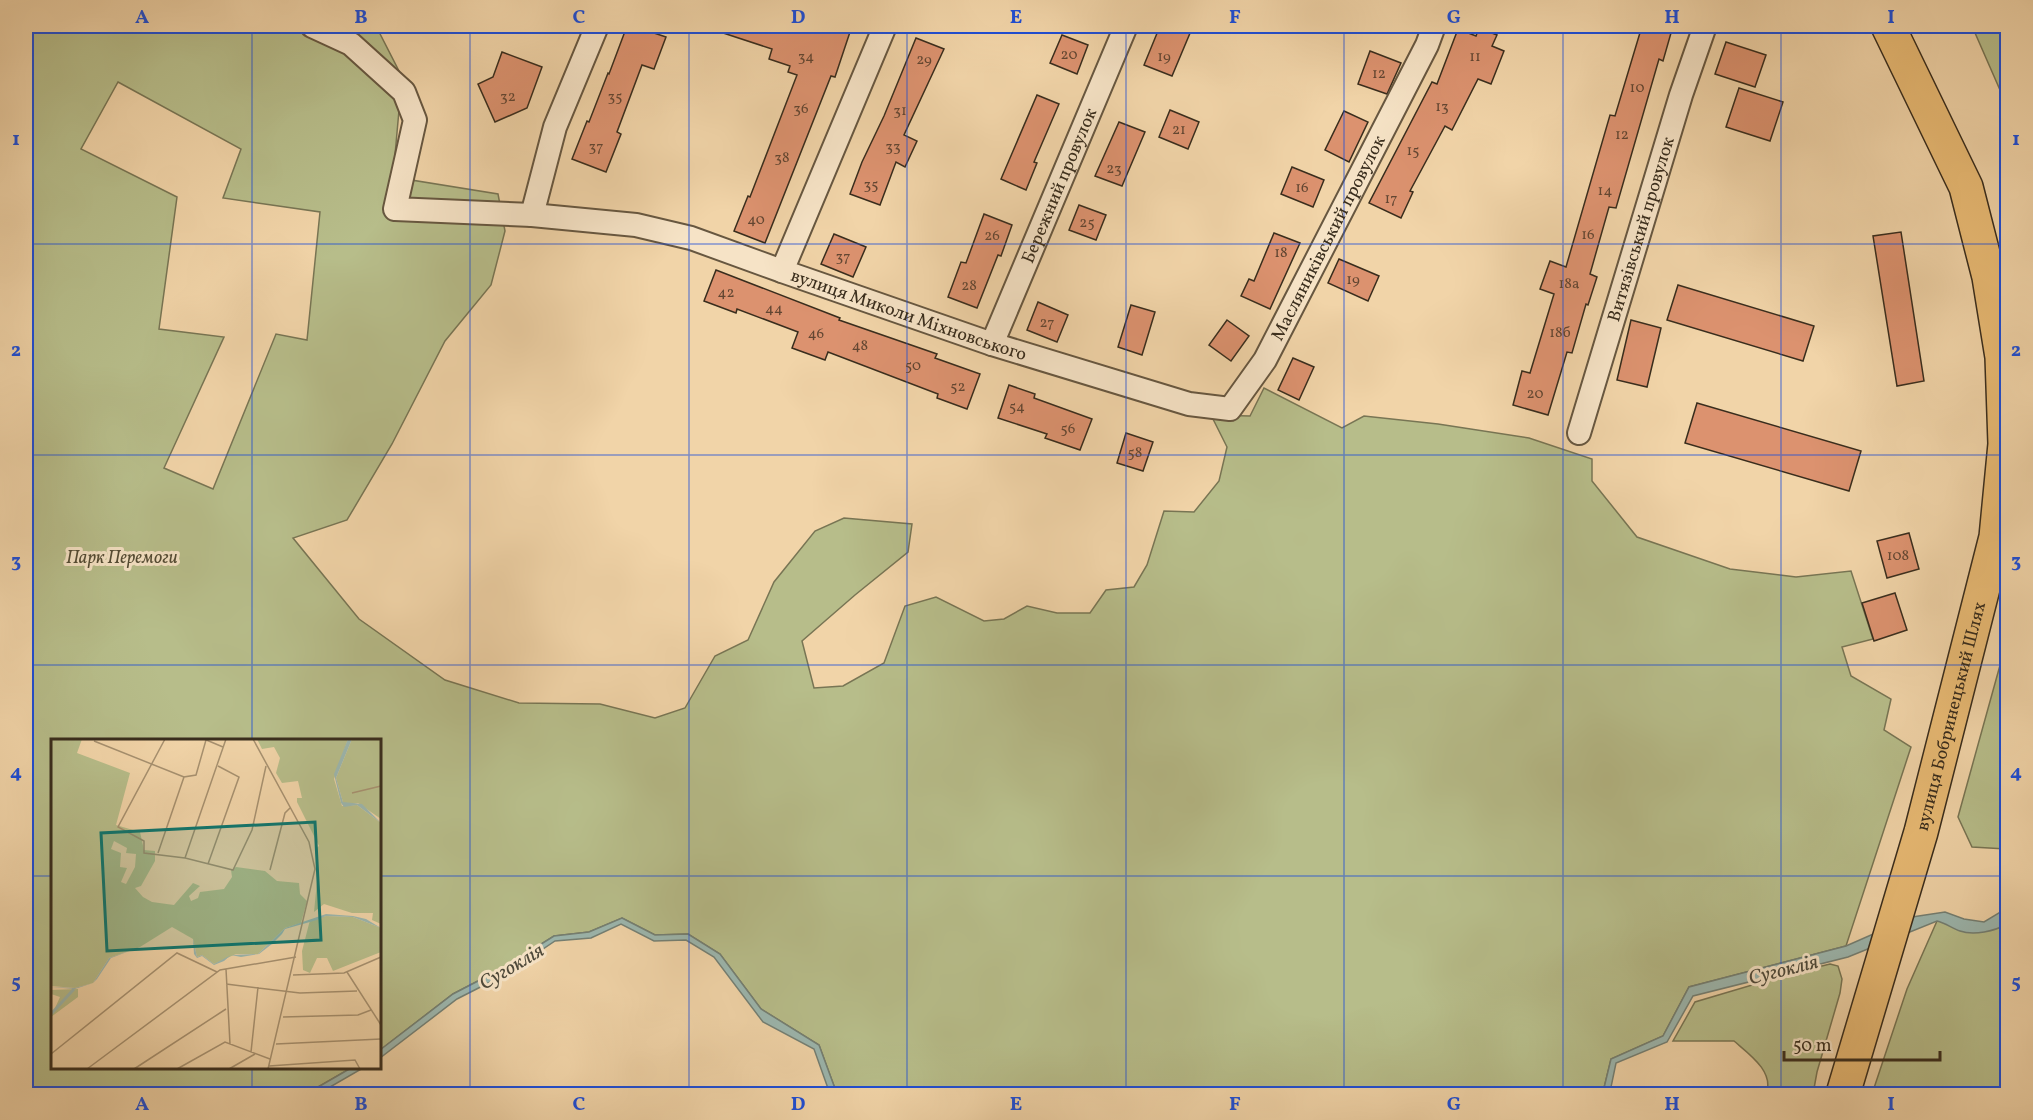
<svg xmlns="http://www.w3.org/2000/svg" width="2033" height="1120" font-family="Vollkorn,serif">
<style>
.green{fill:#b7bd8a;stroke:#787554;stroke-width:1.5;fill-rule:evenodd}
.water{fill:#9cb7af;stroke:#748075;stroke-width:1.5}
.building{fill:#dc926f;stroke:#392d1d;stroke-width:1.5}
.lines{fill:none;stroke-linecap:round;stroke-linejoin:round}
.street-casing{stroke:#675740;stroke-width:26}
.primary-casing{stroke:#392d1d;stroke-width:36}
.street{stroke:#f6e3c6;stroke-width:22}
.primary{stroke:#e8ba74;stroke-width:33}
.grid{fill:none;stroke:#1d4ed8;stroke-width:1.5;stroke-opacity:0.55}
.labels{text-anchor:middle;stroke-width:6;stroke-linejoin:round;paint-order:stroke}
.number-label{font-size:15px;fill:#624632}
.street-label{font-size:18px;fill:#392d1d;stroke:#f6e3c6}
.park-label{font-size:18px;font-style:italic;fill:#524a33;stroke:#f6e3c6}
.water-label{font-size:20px;font-style:italic;fill:#4d493a;stroke:#f6e3c6}
.inset-river{fill:none;stroke:#9cb7af;stroke-width:3}
.inset-road{fill:none;stroke:#a79170;stroke-width:1.5}
.view{fill:#0f766e;fill-opacity:0.15;stroke:#0f766e;stroke-width:3}
.inset-edge{fill:none;stroke:#392d1d;stroke-width:3}
.neatline{fill:none;stroke:#1d4ed8;stroke-width:2}
.grid-label{font-size:20px;text-anchor:middle;font-weight:bold;fill:#1d4ed8}
</style>
<rect width="100%" height="100%" fill="#f1d4a8"/>
<filter id="stains"><feTurbulence type="fractalNoise" baseFrequency=".00333" numOctaves="4"/><feColorMatrix values="0 0 0 0 .2 0 0 0 0 .09 0 0 0 0 .02 0 0 0 .5 -.17"/></filter>
<radialGradient id="worn" r=".72"><stop offset=".6" stop-color="#630" stop-opacity="0"/><stop offset="1" stop-color="#630" stop-opacity=".3"/></radialGradient>
<g class="green">
<path d="M26,26H376L402,77L393,177L498,194L505,231L491,285L445,341L392,444L347,520L293,538L359,619L445,680L519,703L600,704L655,718L685,708L715,656L748,640L774,582L815,531L844,518L912,524L908,552L855,595L802,641L814,688L843,686L884,663L905,606L936,597L984,621L1004,619L1027,606L1057,613H1090L1106,590L1134,587L1147,565L1164,511L1194,512L1219,481L1227,447L1211,415L1250,416L1264,388L1342,428L1364,416L1438,424L1529,438L1592,459V481L1637,537L1730,569L1796,577L1851,571L1873,639L1842,647L1851,676L1891,699L1884,730L1911,747L1846,946L1689,987L1663,1036L1611,1059L1604,1088L1598,1094H837L819,1045L761,1009L720,954L688,934L655,935L622,918L589,932L554,936L503,968L453,994L380,1050V740H52V1068H351L306,1094H26ZM118,82L241,149L223,198L320,212L307,340L276,334L213,489L164,468L224,337L159,329L177,197L81,149Z"/>
<polygon points="1972,26 2007,26 2007,106"/>
<polygon points="2007,640 2007,847 2006,849 1972,847 1958,817"/>
<polygon points="1937,921 2000,928 2007,924 2007,1094 1872,1094 1907,989"/>
<path d="M1830,964L1838,966L1842,979L1840,993L1817,1072L1813,1094H1766C1775,1072 1749,1054 1734,1041H1673L1695,1002L1789,974Z"/>
</g>
<g class="water">
<path d="M2007,908V924C1995,931 1974,936 1960,931C1952,928 1945,923 1937,921L1848,957L1693,996L1667,1042L1616,1063L1610,1092L1608,1094H1598L1604,1088L1611,1059L1663,1036L1689,987L1846,946L1912,917L1945,912L1964,919L1984,922Z"/>
<polygon points="622,918 655,935 688,934 720,954 761,1009 819,1045 837,1094 830,1094 814,1049 763,1022 714,957 686,940 654,941 621,924 591,938 555,941 506,974 457,999 380,1058 380,1050 453,994 503,968 554,936 589,932"/>
<polygon points="351,1068 363,1068 318,1094 306,1094"/>
</g>
<g class="building">
<polygon points="627,26 633,26 666,37 654,69 642,65 617,132 621,134 606,172 572,159 587,121 589,122 608,73 609,74"/>
<polygon points="712,26 852,26 835,77 831,76 765,243 734,231 748,196 750,197 797,75 788,72 790,66 769,59 772,49 711,29"/>
<polygon points="1160,26 1193,26 1172,76 1144,65"/>
<polygon points="1642,26 1673,26 1663,61 1659,59 1616,208 1609,207 1590,274 1597,277 1588,305 1586,304 1572,353 1567,352 1548,415 1513,405 1522,371 1530,373 1554,294 1540,289 1550,261 1566,267 1610,115 1615,116"/>
<polygon points="1479,28 1497,35 1492,46 1504,51 1491,84 1478,79 1452,130 1445,126 1410,191 1413,192 1401,218 1369,203 1432,82 1437,84 1458,29 1476,36"/>
<polygon points="1062,35 1088,45 1077,74 1050,63"/>
<polygon points="916,38 944,49 904,135 917,141 905,167 896,162 880,205 850,194 862,162 884,116"/>
<polygon points="1726,42 1766,55 1755,87 1715,74"/>
<polygon points="1370,51 1401,63 1387,94 1358,84"/>
<polygon points="502,52 542,67 527,108 495,122 478,84 493,77"/>
<polygon points="1739,88 1783,102 1770,141 1726,127"/>
<polygon points="1037,95 1059,104 1034,162 1037,163 1026,190 1001,179"/>
<polygon points="1170,110 1199,122 1188,149 1159,137"/>
<polygon points="1344,111 1368,122 1349,162 1325,150"/>
<polygon points="1119,122 1145,132 1122,186 1095,176"/>
<polygon points="1292,167 1324,180 1313,207 1281,194"/>
<polygon points="1079,205 1106,215 1096,240 1069,230"/>
<polygon points="984,214 1012,225 1001,256 998,255 977,308 948,297 961,262 966,263"/>
<polygon points="1901,232 1924,381 1897,386 1873,236"/>
<polygon points="1274,233 1300,243 1270,309 1241,296 1249,279 1254,281"/>
<polygon points="834,234 866,247 853,277 821,264"/>
<polygon points="1339,259 1379,276 1368,301 1328,283"/>
<polygon points="716,270 840,318 839,320 937,354 935,358 980,374 967,409 937,398 938,394 828,352 825,360 792,348 798,332 737,309 736,313 704,301"/>
<polygon points="1678,285 1814,326 1803,361 1667,320"/>
<polygon points="1038,302 1068,315 1057,342 1027,330"/>
<polygon points="1131,305 1155,312 1142,355 1118,347"/>
<polygon points="1227,320 1249,336 1231,361 1209,345"/>
<polygon points="1631,320 1661,328 1647,387 1617,380"/>
<polygon points="1293,358 1314,367 1299,400 1278,390"/>
<polygon points="1009,385 1035,394 1034,398 1092,419 1080,450 1045,438 1047,434 998,418"/>
<polygon points="1697,403 1861,451 1849,491 1685,443"/>
<polygon points="1126,433 1153,442 1143,471 1117,463"/>
<polygon points="1909,533 1919,569 1887,578 1877,541"/>
<polygon points="1895,593 1907,630 1874,641 1862,603"/>
</g>
<g class="lines">
<g class="street-casing">
<g id="street">
<polyline points="312,26 351,44 404,92 415,120 395,209 532,215 636,225 691,238 782,271"/>
<path id="s1" d="M885,26L782,271L992,344L1189,404L1230,409L1265,360L1427,45L1434,26"/>
<polyline points="532,215 555,127 597,26"/>
<path id="s2" d="M992,344L1126,26"/>
<path id="s3" d="M1579,433L1681,95L1705,26"/>
</g>
</g>
<g class="primary-casing">
<g id="primary">
<path id="s4" d="M1843,1094L1921,832L1996,537L2005,444L2002,357L1989,277L1966,187L1888,26"/>
</g>
</g>
<use href="#street" class="street"/>
<use href="#primary" class="primary"/>
</g>
<path class="grid" d="M252,26V740M470,26V1094M689,26V1094M907,26V1094M1126,26V1094M1344,26V1094M1563,26V1094M1781,26V1094M26,244H2008M26,455H2008M26,665H2008M26,876H52M380,876H2008M252,1068V1094"/>
<g class="labels">
<g class="number-label">
<text x="1069" y="59">20</text>
<text x="806" y="61">34</text>
<text x="1164" y="61">19</text>
<text x="1475" y="61">11</text>
<text x="924" y="64">29</text>
<text x="1379" y="78">12</text>
<text x="1637" y="92">10</text>
<text x="508" y="101">32</text>
<text x="615" y="101">35</text>
<text x="1442" y="111">13</text>
<text x="801" y="113">36</text>
<text x="900" y="115">31</text>
<text x="1179" y="134">21</text>
<text x="1622" y="139">12</text>
<text x="596" y="151">37</text>
<text x="893" y="151">33</text>
<text x="1413" y="155">15</text>
<text x="782" y="162">38</text>
<text x="1114" y="173">23</text>
<text x="871" y="189">35</text>
<text x="1302" y="192">16</text>
<text x="1605" y="195">14</text>
<text x="1391" y="203">17</text>
<text x="756" y="224">40</text>
<text x="1087" y="227">25</text>
<text x="1588" y="239">16</text>
<text x="992" y="240">26</text>
<text x="1281" y="257">18</text>
<text x="843" y="261">37</text>
<text x="1353" y="284">19</text>
<text x="1569" y="288">18а</text>
<text x="969" y="290">28</text>
<text x="726" y="297">42</text>
<text x="774" y="313">44</text>
<text x="1047" y="327">27</text>
<text x="1560" y="337">18б</text>
<text x="816" y="338">46</text>
<text x="860" y="350">48</text>
<text x="913" y="370">50</text>
<text x="958" y="391">52</text>
<text x="1535" y="398">20</text>
<text x="1017" y="411">54</text>
<text x="1068" y="433">56</text>
<text x="1135" y="457">58</text>
<text x="1898" y="560">108</text>
</g>
<g class="street-label">
<text dy="6" stroke="none"><textPath href="#s2" startOffset="172">Бережний провулок</textPath></text>
<text dy="6" stroke="none"><textPath href="#s3" startOffset="213">Витязівський провулок</textPath></text>
<text dy="6" stroke="none"><textPath href="#s1" startOffset="933">Масляниківський провулок</textPath></text>
<text dy="6" stroke="none"><textPath href="#s1" startOffset="400">вулиця Миколи Міхновського</textPath></text>
<text dy="6" stroke="none"><textPath href="#s4" startOffset="393">вулиця Бобринецький Шлях</textPath></text>
</g>
<g class="park-label">
<text x="122" y="563">Парк Перемоги</text>
</g>
<g class="water-label">
<text transform="translate(511 966) rotate(-31)" y="7">Сугоклія</text>
<text transform="translate(1783 969) rotate(-14)" y="7">Сугоклія</text>
</g>
</g>
<g transform="translate(51 739)">
<rect width="330" height="330" fill="#f1d4a8"/>
<path d="M0,0H31L26,14L79,34L65,86L89,93L93,111L104,112V122L90,147L84,149L92,158L101,163L123,166L142,144L149,147L138,157L140,162L147,159L149,153L173,150L181,138L180,131L185,128L214,132L226,142L248,144L249,155L256,162L250,184L234,189L207,215H185L163,225L151,216L146,218L142,200L121,188L89,208L58,219L42,244L24,249L0,247ZM63,102L76,109L75,114L85,115L84,128L75,145L70,143L76,129L69,128L70,114L60,110ZM206,0H297L283,40L291,67L306,66L330,84V185L321,181L322,174H301L273,165L263,173L267,132L264,110L268,107L246,63V59H251L247,42L231,44L225,34L229,19L223,8L211,10ZM301,0H330V80L307,64L295,66L292,63L285,39ZM275,177L302,178L330,189V213L282,232L276,219H266L259,234L252,231L251,212L259,181ZM27,250V258L0,278L9,258L0,255V251Z" fill="#b7bd8a" fill-rule="evenodd"/>
<path d="M297,0H301L285,39L292,63L311,65L330,84L306,66L293,68L290,64L283,35ZM275,175L302,177L315,180L330,189L302,178L275,177L266,181L234,190L231,195L221,205L208,215L190,218L180,216L173,222L163,226L151,217L146,219L143,215L142,200L121,188L89,208L60,219L46,240L42,244L24,250L0,248L24,249L42,244L58,219L89,208L121,188L142,200L146,218L151,216L163,225L180,216L207,215L234,189Z" fill="#9cb7af"/>
<path class="inset-river" d="M0,275L23,250"/>
<path class="inset-road" d="M114,0L67,88L93,102V114L134,119M153,0L172,8M175,0L134,119L182,131L201,91L215,27M202,0L258,103L264,130L217,330M43,2L133,38M301,54L330,47M107,114L133,38L145,36L155,1M157,125L188,38L167,27M219,131L234,74L239,69M175,230L179,305M296,233L330,286M242,236L293,234L330,218M175,245L249,254L306,252M232,278L307,276L320,271M225,305L330,300M200,313L207,248M0,315L126,214L166,233M218,327L304,321L309,330M36,330L169,231L245,218M83,330L175,270M126,330L174,303L219,320M178,330L204,315"/>
<path class="view" d="M264,83L270,201L56,212L50,94Z"/>
<rect width="330" height="330" class="inset-edge"/>
</g>
<rect width="2033" height="1120" fill="none" stroke="#f1d4a8" stroke-width="66"/>
<path d="M1784 1051v9h156v-9" fill="none" stroke="#392d1d" stroke-width="3"/>
<text x="1793" y="1051" font-size="18" fill="#392d1d" stroke="#f6e3c6" stroke-width="4.5" paint-order="stroke">50 m</text>
<rect x="33" y="33" width="1967" height="1054" class="neatline"/>
<g class="grid-label">
<text x="142" y="23">A</text>
<text x="361" y="23">B</text>
<text x="579" y="23">C</text>
<text x="798" y="23">D</text>
<text x="1016" y="23">E</text>
<text x="1235" y="23">F</text>
<text x="1454" y="23">G</text>
<text x="1672" y="23">H</text>
<text x="1891" y="23">I</text>
<text x="16" y="145">1</text>
<text x="2016" y="145">1</text>
<text x="16" y="356">2</text>
<text x="2016" y="356">2</text>
<text x="16" y="567">3</text>
<text x="2016" y="567">3</text>
<text x="16" y="778">4</text>
<text x="2016" y="778">4</text>
<text x="16" y="988">5</text>
<text x="2016" y="988">5</text>
<text x="142" y="1110">A</text>
<text x="361" y="1110">B</text>
<text x="579" y="1110">C</text>
<text x="798" y="1110">D</text>
<text x="1016" y="1110">E</text>
<text x="1235" y="1110">F</text>
<text x="1454" y="1110">G</text>
<text x="1672" y="1110">H</text>
<text x="1891" y="1110">I</text>
</g>
<rect width="100%" height="100%" filter="url(#stains)"/>
<rect width="100%" height="100%" fill="url(#worn)"/>
</svg>
